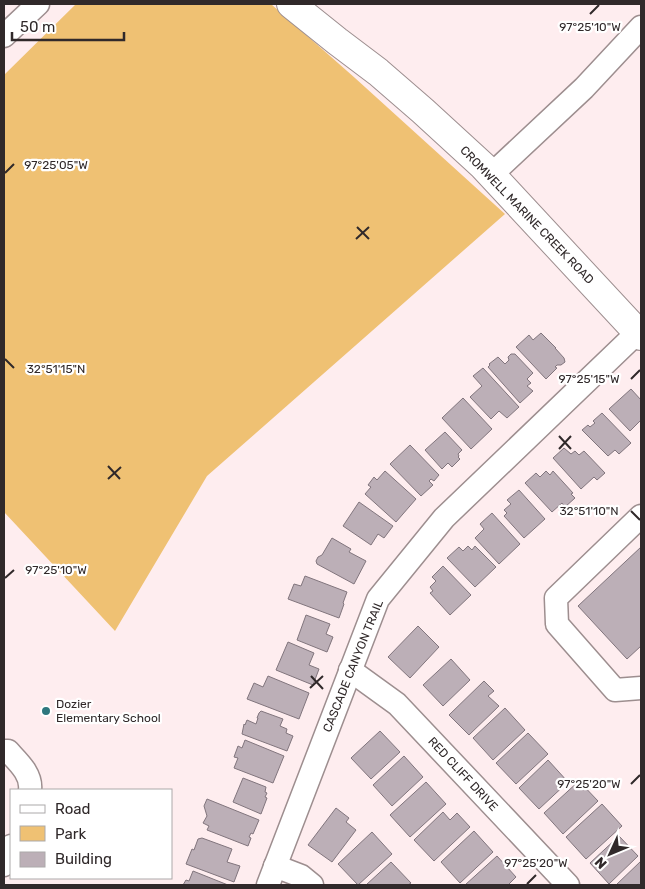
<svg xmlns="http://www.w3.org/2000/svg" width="645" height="889" font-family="Rubik,sans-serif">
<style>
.green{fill:#efc173}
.building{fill:#bcafb7;stroke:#81757d}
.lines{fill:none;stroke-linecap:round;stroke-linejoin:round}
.minor-casing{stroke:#9d8e8f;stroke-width:25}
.major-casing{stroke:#9d8e8f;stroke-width:30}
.minor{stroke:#fff;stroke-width:22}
.major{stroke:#fff;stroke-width:28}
.ticks{fill:none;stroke:#30292a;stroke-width:2}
.poi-dot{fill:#2e777e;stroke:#fff;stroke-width:2}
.labels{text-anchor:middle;stroke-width:4.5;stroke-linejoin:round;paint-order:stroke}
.street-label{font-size:12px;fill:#30292a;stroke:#fff}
.poi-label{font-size:12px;fill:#30292a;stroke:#fff;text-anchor:start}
.ticks-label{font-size:12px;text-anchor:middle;fill:#30292a;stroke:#fff;stroke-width:4.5;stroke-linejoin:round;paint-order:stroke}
</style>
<rect width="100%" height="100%" fill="#feedef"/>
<polygon class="green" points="76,4 271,4 355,78 505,214 207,476 115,631 4,512 4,75"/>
<g class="building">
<polygon points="541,333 556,348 555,348 564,358 565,362 561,365 557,365 555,367 557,368 546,379 516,347 529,335 533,340"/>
<polygon points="511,354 515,354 533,373 527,379 531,383 527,386 533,391 520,403 488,367 490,365 489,364 498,357 505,364 509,360 508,357"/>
<polygon points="483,368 519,407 507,418 499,411 491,419 470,397 482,386 473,376"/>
<polygon points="631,389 641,400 641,420 630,431 609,409"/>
<polygon points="463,398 492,429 471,449 442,418"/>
<polygon points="602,413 631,443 619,454 615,450 608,456 582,430 588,425 590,427 595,423 593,421"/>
<polygon points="445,432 462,450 458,454 459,456 458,457 460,459 452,467 448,463 442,469 425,450"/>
<polygon points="410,445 439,475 434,481 431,479 429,481 433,485 421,496 390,464"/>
<polygon points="564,448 571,454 575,451 579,455 584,451 605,473 597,480 594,477 581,489 553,458"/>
<polygon points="385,471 416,499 396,522 365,494 371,487 368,485 374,477 377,480"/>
<polygon points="546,471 550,475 553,471 573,493 571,494 575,498 565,507 562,503 552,512 525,483 536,473 540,477"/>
<polygon points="519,490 545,519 524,538 504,516 507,513 504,510 511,504 507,500"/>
<polygon points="359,502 393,526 384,538 378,534 371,545 343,526"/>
<polygon points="492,513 520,544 499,564 475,538 484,529 480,524"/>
<polygon points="332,538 351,549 349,552 366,561 354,584 317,564 316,561 318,557 322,555"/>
<polygon points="468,546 472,550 475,546 496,567 475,587 447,558 459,547 463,551"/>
<polygon points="641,547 641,646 627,659 578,606"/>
<polygon points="443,566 471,595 450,615 430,593 433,591 430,587 436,581 432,577"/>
<polygon points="305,576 347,592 343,603 344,604 339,618 288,599 294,584 301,586"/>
<polygon points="306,615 330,624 326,634 333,637 327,652 297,640"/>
<polygon points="418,626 439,647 410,678 388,657"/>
<polygon points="288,642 314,653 309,665 319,669 313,685 276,670"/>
<polygon points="451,659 470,680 443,706 423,685"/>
<polygon points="268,676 309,693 299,719 247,699 254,683 263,687"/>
<polygon points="484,681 494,691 488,696 499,706 469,735 449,715"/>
<polygon points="505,708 525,730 493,760 473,738"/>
<polygon points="261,711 283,719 280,726 287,729 286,733 293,736 287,751 242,734 244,724 245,725 247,720 256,724 258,718 257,718 259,713"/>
<polygon points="380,731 400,752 371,779 351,758"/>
<polygon points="528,733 548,754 516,784 496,763"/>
<polygon points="245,740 284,756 273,783 234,768 238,758 234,757 238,746 242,748"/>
<polygon points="404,756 423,777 392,806 373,785"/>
<polygon points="548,760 568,782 539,809 519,788"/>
<polygon points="243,778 266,787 265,792 267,793 265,797 267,798 261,814 233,802"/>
<polygon points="579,781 598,801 563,834 544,813"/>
<polygon points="426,782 446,804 410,837 390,815"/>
<polygon points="207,799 259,820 253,834 251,833 249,837 251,838 248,846 207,830 209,826 203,823 207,816 204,806"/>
<polygon points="602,804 622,826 586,859 566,837"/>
<polygon points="336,808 349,818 346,822 356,830 332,862 308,845"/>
<polygon points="443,812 450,820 457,813 470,827 434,861 414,840"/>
<polygon points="474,831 493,852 460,883 441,862"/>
<polygon points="372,832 392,854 358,885 338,864"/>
<polygon points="619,836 638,856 609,884 590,863"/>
<polygon points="202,838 232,849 227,862 240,866 234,882 186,864 192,849 194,850 198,839"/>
<polygon points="497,856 516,877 508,885 465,885"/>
<polygon points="641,861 641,885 616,885"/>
<polygon points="391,862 411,883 408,885 366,885"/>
<polygon points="193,871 228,885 183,885 186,880 189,881"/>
</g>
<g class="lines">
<g class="minor-casing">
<g id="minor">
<polyline points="4,36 38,4"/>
<polyline points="491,175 584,88 641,27"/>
<polyline points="641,516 556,598 557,624 615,690 641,688"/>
<polyline points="350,670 397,704 568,885"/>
<path d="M4,751H8C18,762 32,774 30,790"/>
<polyline points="4,865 11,846"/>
<polyline points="275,866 301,876 312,885"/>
<polyline points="268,885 378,599 444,518 638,332"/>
</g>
</g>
<g class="major-casing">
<polyline id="major" points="291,4 337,41 378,72 423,111 483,166 641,336"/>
</g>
<use href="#minor" class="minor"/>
<use href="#major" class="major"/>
</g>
<path class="ticks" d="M590,14L599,5M5,173L14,164M357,227L369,239M356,239L369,227M5,359L14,368M631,379L640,370M559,436L571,449M559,449L571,436M108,466L120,479M108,479L121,467M631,511L640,520M5,578L14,570M311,676L323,689M310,688L323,676M631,784L640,775M527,884L536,875"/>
<circle class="poi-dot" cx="46" cy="711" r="5"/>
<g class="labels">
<g class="street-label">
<text transform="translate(527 215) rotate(46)" y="4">CROMWELL MARINE CREEK ROAD</text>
<text transform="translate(353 666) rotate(-68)" y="4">CASCADE CANYON TRAIL</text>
<text transform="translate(463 774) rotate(47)" y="4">RED CLIFF DRIVE</text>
</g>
<g class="poi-label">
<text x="56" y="708">Dozier<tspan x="56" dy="14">Elementary School</tspan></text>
</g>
</g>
<g class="ticks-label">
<text x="590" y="31">97°25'10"W</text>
<text x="56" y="169">97°25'05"W</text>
<text x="56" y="373">32°51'15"N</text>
<text x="589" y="383">97°25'15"W</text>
<text x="589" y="515">32°51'10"N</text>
<text x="56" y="574">97°25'10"W</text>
<text x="589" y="788">97°25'20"W</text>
<text x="536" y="867">97°25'20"W</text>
</g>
<rect width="645" height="889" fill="none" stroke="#30292a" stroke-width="10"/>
<rect x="10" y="789" width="162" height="90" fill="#ffffff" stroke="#aca9aa"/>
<rect x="20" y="805" width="25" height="8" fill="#ffffff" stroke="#aca9aa"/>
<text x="55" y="814" font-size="15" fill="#30292a">Road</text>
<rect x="20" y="826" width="25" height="15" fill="#efc173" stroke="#aca9aa"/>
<text x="55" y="839" font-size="15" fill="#30292a">Park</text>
<rect x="20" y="852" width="25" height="15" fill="#bcafb7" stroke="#aca9aa"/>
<text x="55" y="864" font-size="15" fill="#30292a">Building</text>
<g transform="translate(610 854) rotate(226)" stroke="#ffffff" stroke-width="4" paint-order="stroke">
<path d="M0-4L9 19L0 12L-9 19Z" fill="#30292a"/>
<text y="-8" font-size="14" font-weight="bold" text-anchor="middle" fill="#30292a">N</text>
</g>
<path d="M12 32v8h112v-8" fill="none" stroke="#30292a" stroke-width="2.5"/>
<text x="20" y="32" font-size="15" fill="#30292a" stroke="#ffffff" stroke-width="4" paint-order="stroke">50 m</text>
</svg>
